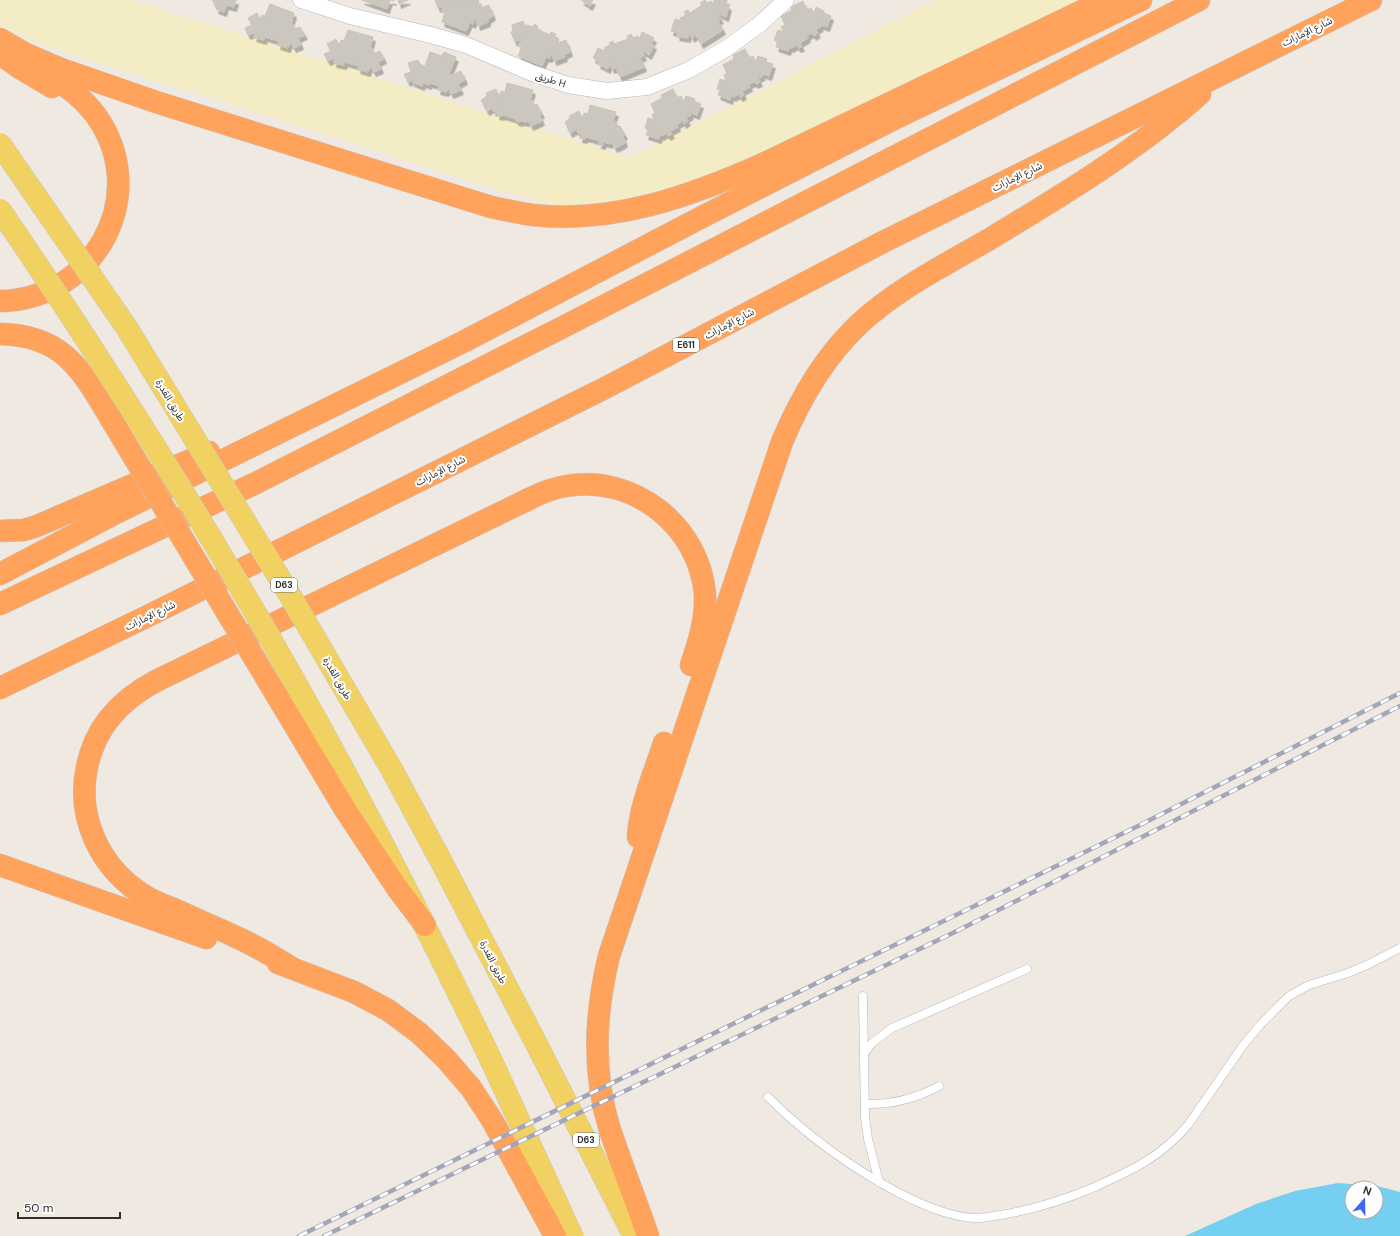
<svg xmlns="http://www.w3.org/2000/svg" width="1400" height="1236" font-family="'DM Sans','Noto Sans Arabic',sans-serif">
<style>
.sand{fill:#f3ecc5}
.water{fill:#75cff0;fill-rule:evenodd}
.building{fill:#cbc7bf;stroke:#cbc5ba;filter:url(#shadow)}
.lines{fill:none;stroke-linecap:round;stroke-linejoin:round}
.lane-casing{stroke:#b4b7c1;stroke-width:9}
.street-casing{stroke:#b4b7c1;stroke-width:17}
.primary-casing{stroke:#c9c9c9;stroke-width:23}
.highway-casing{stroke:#c9c9c9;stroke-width:23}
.lane{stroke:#fff;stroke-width:8}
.street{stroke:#fff;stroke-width:16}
.primary{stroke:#f2d163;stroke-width:22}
.highway{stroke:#ffa35c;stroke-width:22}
.rail-casing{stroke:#a3a6b8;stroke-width:4.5}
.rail{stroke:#fff;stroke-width:3;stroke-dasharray:9;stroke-linecap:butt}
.primary-bridge-casing{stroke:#c9c9c9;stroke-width:23;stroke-linecap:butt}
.highway-bridge-casing{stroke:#c9c9c9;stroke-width:23;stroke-linecap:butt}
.primary-bridge{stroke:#f2d163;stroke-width:22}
.highway-bridge{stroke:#ffa35c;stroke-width:22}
.labels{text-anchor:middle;stroke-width:4;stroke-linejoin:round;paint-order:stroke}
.shield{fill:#fff;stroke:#6d6d6d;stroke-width:1}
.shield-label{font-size:9px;font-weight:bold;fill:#2e2e2e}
.street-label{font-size:10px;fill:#2e2e2e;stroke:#fff}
</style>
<defs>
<filter id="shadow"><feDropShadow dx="2.5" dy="4.5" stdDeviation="0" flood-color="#0004"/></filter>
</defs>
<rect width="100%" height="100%" fill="#efe9e1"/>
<polygon class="sand" points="0,0 132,0 630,158 935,0 1094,0 970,66 643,206 561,206 512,194 35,42 0,25"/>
<path class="water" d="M1338,1183L1377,1186L1400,1192V1236H1185L1256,1204L1295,1191ZM1352,1188H1376V1212H1352Z"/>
<g class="building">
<polygon points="212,0 236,0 234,7 226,5 224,12 216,9 218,3 215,5"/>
<polygon points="362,0 394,0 394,1 390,0 387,9"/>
<polygon points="398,0 408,0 399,4"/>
<polygon points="435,0 479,0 478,3 482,5 481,8 489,5 493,16 488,19 488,22 478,26 476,17 473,24 470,22 466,31 442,22 445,13 441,12 444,6 438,8"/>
<polygon points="581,0 593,0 590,6"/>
<polygon points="705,0 707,3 711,1 713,4 714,0 727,0 726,5 729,6 726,17 717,13 721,19 718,21 723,30 701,44 696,35 692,38 689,32 688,38 677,36 678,33 671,31 675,19 682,21 680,18 686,15 684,12 688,10 690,13 702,5 700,3"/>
<polygon points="803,1 807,10 811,8 814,13 816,7 824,11 824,13 831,16 827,27 819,24 821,27 816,30 818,33 814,36 812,33 807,36 808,38 800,43 802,47 798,48 797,45 791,48 790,46 788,51 776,47 778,42 774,40 778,30 784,32 781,27 785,25 781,16 792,10 791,7"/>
<polygon points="270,4 294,13 291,24 295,25 293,29 300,27 305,35 298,38 301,45 294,48 290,42 288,48 278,45 279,41 265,37 264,40 254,37 256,32 248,35 245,28 252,25 248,18 257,13 260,19 262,15 265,16"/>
<polygon points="523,21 526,28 527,25 533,27 534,24 538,26 537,29 550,35 551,32 556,34 554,38 559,40 558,43 566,40 570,52 564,55 565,57 554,61 552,52 550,58 546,57 542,66 518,56 522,47 518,46 521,39 515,42 511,32 513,31 512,25"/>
<polygon points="348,30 373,37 370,48 374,49 373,54 380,51 384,59 378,62 381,69 374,72 370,66 368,72 358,69 359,66 345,62 344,65 334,63 335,58 328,61 324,54 331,51 327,44 336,39 339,45 341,40 344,41"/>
<polygon points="642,32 654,38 651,44 654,45 649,55 641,50 644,56 640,58 644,67 620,77 616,68 612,69 610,63 608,69 598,64 599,62 593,58 598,48 605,51 604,48 610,45 609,43 613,41 614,44 628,39 627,36 631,34 633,38 638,36 639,40"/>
<polygon points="745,49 749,58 753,56 756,61 758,56 767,59 766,62 773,64 769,76 761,73 763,76 758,78 760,82 756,84 754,82 749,84 750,87 742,91 744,95 740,97 739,94 733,97 732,94 730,100 718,95 720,90 717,89 720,79 726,81 724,75 727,73 723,65 734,59 733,55"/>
<polygon points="430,52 442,56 444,52 456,57 449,74 452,75 461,71 465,80 458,84 461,90 451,94 449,89 446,92 438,90 439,86 430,83 429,85 423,83 422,86 412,82 414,79 408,82 404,74 411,72 408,63 418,60 420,64 425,66"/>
<polygon points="507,83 533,90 530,100 534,101 532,107 537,104 542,114 539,114 542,121 531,126 528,120 527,122 521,121 520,122 516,121 516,119 503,115 502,116 497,115 498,112 493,111 494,107 487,111 481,100 487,96 486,93 496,89 499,98 501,91 505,92"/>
<polygon points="673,89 677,98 681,96 684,101 686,96 695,99 694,101 701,104 697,115 689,112 691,115 686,118 688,121 684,124 683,121 677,124 678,127 670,131 672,134 668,136 667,133 661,136 660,134 659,139 646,135 648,130 645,128 648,118 654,120 652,115 655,113 651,104 662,98 661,95"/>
<polygon points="590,105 616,112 613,121 617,122 615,129 620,126 625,135 623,136 625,143 615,148 611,141 610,144 604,142 603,145 599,144 600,141 586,137 585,139 580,138 581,134 577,132 577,129 570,133 565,122 570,118 569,116 579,111 582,120 584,113 588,114"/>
</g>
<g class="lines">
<g class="lane-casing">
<g id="lane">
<polyline points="863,996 865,1117 868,1139 879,1182"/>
<polyline points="864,1054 872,1043 892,1028 1027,969"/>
<path d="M768,1097C807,1136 850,1167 899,1193C922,1205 947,1216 973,1218C982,1219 992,1216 1000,1215C1031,1210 1061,1201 1090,1189C1130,1171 1159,1159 1188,1125L1242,1047L1260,1025L1289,996L1309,985L1348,973L1367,965L1400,948"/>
<path d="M865,1104C892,1105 915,1099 939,1086"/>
</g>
</g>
<g class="street-casing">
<polyline id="street" points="301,0 350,16 431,35 466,45 532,73 568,85 607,91 647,87 689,70 727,48 760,24 786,0"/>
</g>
<g class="primary-casing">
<g id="primary">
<polyline points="537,1045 634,1236"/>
<polyline points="492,1062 572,1236"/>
</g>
</g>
<g class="highway-casing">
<g id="highway">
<path d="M0,39L24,53L61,69L156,102L491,207C505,210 519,213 533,215C613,224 691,196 763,164L1105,0"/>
<polyline points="0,54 20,68 52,87"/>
<path d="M0,301C91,300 149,202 101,123C87,100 65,84 42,72"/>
<path d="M0,334C64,335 82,371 111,419"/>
<polyline points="0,531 24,530 37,526 209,452"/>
<polyline points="0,574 110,516 463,342 702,217 896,118 1141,0"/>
<polyline points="0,604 256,483 565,326 1199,0"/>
<polyline points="0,688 158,611 605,388 883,242 1371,0"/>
<path d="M638,837C640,805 654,774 664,743"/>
<polyline points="0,865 206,938"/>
<polyline points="278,963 354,992 388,1010 419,1033 446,1059 471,1088 492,1120 555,1236"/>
<path d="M292,968C273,956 254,945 234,936C215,927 195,919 176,910C166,906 155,902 145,896C101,869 76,819 87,767C95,727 120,700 156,681L529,499C541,493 553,488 566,486C634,474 699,526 705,594C706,619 699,642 691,665"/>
<path d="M648,1236C636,1200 622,1166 610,1130C592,1073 595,1013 609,956L782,442C800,399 823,359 857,326C895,290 943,266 988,240C1061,196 1136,151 1200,94"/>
</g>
</g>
<use href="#lane" class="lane"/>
<use href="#street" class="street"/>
<use href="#primary" class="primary"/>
<use href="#highway" class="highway"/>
<g class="rail-casing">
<g id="rail">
<polyline points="299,1236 1136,827 1400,693"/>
<polyline points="324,1236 959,930 1400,706"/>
</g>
</g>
<use href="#rail" class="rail"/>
<g class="primary-bridge-casing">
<g id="primary-bridge">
<polyline points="0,144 127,328 288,592 392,770 441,861 537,1045"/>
<path d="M0,210C123,390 238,575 342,767C394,864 444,962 492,1062"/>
</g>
</g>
<g class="highway-bridge-casing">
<polyline id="highway-bridge" points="111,419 346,811 397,888 425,925"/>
</g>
<use href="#primary-bridge" class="primary-bridge"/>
<use href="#highway-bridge" class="highway-bridge"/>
</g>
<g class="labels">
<g class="shield">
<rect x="673" y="338" width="26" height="14" rx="3"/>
<rect x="271" y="578" width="26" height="14" rx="3"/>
<rect x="573" y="1133" width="26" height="14" rx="3"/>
</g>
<g class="shield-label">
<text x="686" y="348">E611</text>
<text x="284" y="588">D63</text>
<text x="586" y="1143">D63</text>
</g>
<g class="street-label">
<text transform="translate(1307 31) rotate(-26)" y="4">شارع الإمارات</text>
<text transform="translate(551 79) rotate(18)" y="4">طريق H</text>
<text transform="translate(1017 176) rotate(-26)" y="4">شارع الإمارات</text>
<text transform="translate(729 323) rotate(-28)" y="4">شارع الإمارات</text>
<text transform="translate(171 400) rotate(59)" y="4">طريق القدرة</text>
<text transform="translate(440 470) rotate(-27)" y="4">شارع الإمارات</text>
<text transform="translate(150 615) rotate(-26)" y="4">شارع الإمارات</text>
<text transform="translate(338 678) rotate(60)" y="4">طريق القدرة</text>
<text transform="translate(494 962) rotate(63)" y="4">طريق القدرة</text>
</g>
</g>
<g transform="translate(1364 1200) rotate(20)"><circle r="19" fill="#ffffff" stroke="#ababab"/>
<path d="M0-3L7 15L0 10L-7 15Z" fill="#4264fb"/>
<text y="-6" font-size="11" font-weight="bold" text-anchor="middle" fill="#2e2e2e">N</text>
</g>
<path d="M18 1212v6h102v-6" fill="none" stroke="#2e2e2e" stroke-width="2"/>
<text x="24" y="1212" font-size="12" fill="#2e2e2e" stroke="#ffffff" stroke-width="3" paint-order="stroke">50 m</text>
</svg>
